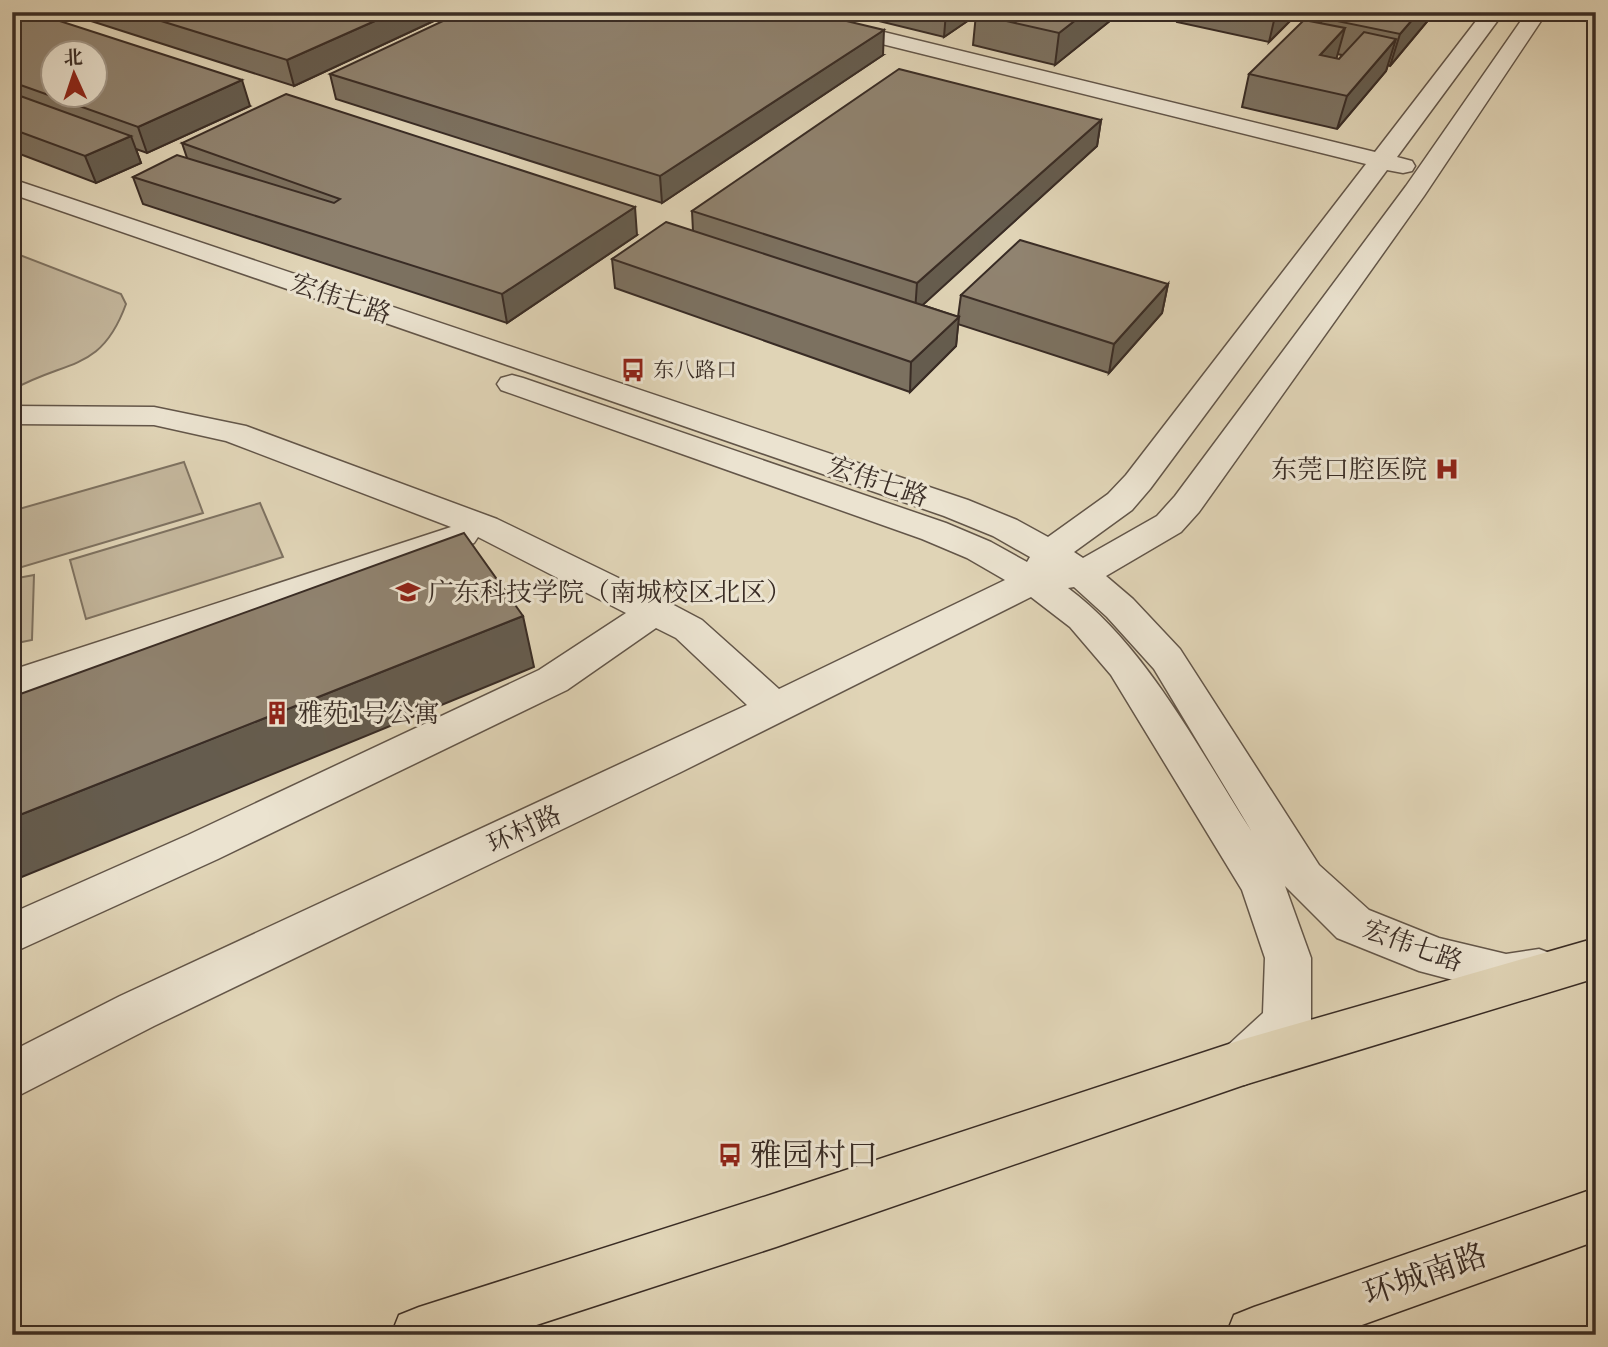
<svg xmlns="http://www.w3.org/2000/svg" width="1608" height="1347" font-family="'EB Garamond','Noto Serif SC',serif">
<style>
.green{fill:#c4b79d;stroke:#7e7261;stroke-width:2}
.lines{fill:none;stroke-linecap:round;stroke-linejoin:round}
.minor-casing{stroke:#635649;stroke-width:3}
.major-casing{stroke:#392c25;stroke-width:3}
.highway-casing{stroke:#392c25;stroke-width:3}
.minor{fill:#ebe3d0;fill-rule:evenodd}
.major{fill:#e0d4b6;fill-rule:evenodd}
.highway{fill:#e0d4b6;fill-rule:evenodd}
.wall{fill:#7c7160;stroke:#392c25;stroke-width:2;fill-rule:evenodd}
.shaded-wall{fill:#655c4e;stroke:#392c25;stroke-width:2}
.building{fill:#908370;stroke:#392c25;stroke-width:2;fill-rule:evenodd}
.labels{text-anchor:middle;stroke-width:6;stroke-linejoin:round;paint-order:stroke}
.far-poi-label{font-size:21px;fill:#392c25;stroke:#ebe3d0;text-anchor:start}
.street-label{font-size:26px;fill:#392c25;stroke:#ebe3d0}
.poi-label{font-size:26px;fill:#392c25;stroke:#ebe3d0;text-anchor:start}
.near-poi-label{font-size:32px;fill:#392c25;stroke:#ebe3d0;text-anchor:start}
.near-street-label{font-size:32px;fill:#392c25;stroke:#ebe3d0}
</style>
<rect width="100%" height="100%" fill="#e0d4b6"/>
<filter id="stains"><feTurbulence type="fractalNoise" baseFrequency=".00286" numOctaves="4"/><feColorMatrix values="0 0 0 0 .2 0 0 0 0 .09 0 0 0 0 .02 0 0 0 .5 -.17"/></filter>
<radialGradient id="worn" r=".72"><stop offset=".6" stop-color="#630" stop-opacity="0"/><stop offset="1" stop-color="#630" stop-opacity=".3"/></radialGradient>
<g class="green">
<path d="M12,252L121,294L126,304C101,373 66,359 12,390Z"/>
<polygon points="184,462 203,513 12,570 12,511"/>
<polygon points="260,503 283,557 86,619 70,560"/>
<polygon points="34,575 32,640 12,644 12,579"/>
</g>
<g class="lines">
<g class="minor-casing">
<path id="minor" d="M766,12H802L1375,152L1483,12H1504L1397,157L1412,161L1415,166L1412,171L1403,173L1387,170L1150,489L1132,510L1074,552L1083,558L1157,516L1175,496L1406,186L1527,12H1547L1424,196L1199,512L1181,532L1106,576L1133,599L1180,649L1319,865L1369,910L1439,938L1506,954L1539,949L1555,955L1562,969L1555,983L1539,989L1506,994L1419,971L1337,938L1285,886L1311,958V1022L1304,1037L1261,1078L1244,1085L1227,1078L1219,1062L1227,1046L1263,1013L1265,958L1242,890L1111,675L1070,627L1031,597L681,772L154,1026L12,1099V1051L120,996L747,705L676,638L656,628L567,690L218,859L12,953V913L188,835L539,670L626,613L478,537L474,543L270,614L12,698V670L451,527L226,441L154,425L12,424V406L154,407L246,426L497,519L668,602L702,620L779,689L1005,580L967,558L922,539L501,390L497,384L501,378L512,375L523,378L946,523L991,542L1027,562L1030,557L993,536L944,516L12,194V179L968,500L1017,520L1048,537L1108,494L1126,475L1366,164L769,16ZM1074,587L1107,617L1154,669L1252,832C1198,749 1148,648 1068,588Z"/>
</g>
<g class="major-casing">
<polygon id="major" points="1596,938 1596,978 1244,1085 776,1247 506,1335 391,1335 399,1315 419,1307 776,1193 1244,1039"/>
</g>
<g class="highway-casing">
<polygon id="highway" points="1596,1188 1596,1241 1334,1335 1226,1335 1234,1315 1254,1307"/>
</g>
<use href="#minor" class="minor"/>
<use href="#major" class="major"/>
<use href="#highway" class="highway"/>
</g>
<g class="wall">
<polygon points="12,12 250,106 147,153 136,149 141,163 96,183 12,151"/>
<polygon points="63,12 453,12 294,86"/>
<polygon points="842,12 970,12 969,20 944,37"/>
<polygon points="978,12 1121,12 1055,65 973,45 976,14"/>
<polygon points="1179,12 1296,12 1295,16 1269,42 1177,22"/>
<path d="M1435,12L1390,66L1388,65L1386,71L1337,129L1242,107L1249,74L1321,23L1322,18ZM1337,54L1342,55L1339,59H1336Z"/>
<polygon points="883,55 662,203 336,99 330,74"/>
<polygon points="1101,120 1097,146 922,305 958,317 961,295 1168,284 1162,313 1109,373 958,324 956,346 910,392 615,288 612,259 693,231 692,211"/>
<polygon points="182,143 637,235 507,323 143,204 133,177 187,158"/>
</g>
<g class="shaded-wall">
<polygon points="395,12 453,12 294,86 287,60"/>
<polygon points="946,12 970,12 969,20 944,37"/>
<polygon points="1086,12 1121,12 1055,65 1059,33"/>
<polygon points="1276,12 1296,12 1295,16 1269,42"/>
<polygon points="1419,12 1435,12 1390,66 1400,34"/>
<polygon points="1345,28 1336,60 1320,55"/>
<polygon points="884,30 883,55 662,203 660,176"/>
<polygon points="1396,39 1386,71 1337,129 1347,96"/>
<polygon points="242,80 250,106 147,153 138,127"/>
<polygon points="1101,120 1097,146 915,312 917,283"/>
<polygon points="131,136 141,163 96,183 85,156"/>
<polygon points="635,207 637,235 507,323 502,294"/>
<polygon points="1168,284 1162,313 1109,373 1114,344"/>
<polygon points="959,317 956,346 910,392 911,362"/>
<polygon points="523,616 534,667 12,881 12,818"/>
</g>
<g class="building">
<path d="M12,12H32L242,80L138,127L12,82ZM52,52H94V94H52Z"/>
<polygon points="132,12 395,12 287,60"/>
<polygon points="462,12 809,12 884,30 660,176 330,74"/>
<polygon points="978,12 1086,12 1059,33 976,14"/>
<polygon points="1328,12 1419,12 1400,34 1322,18"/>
<polygon points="1304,20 1345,28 1320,55 1339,59 1364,32 1396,39 1347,96 1249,74"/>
<polygon points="899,69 1101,120 917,283 692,211"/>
<polygon points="12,93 131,136 85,156 12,129"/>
<polygon points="286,94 635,207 502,294 133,177 177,155 334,203 340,199 182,143"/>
<polygon points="666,222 959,317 911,362 612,259"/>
<polygon points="1020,240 1168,284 1114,344 961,295"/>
<polygon points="464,533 523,616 12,818 12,697"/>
</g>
<defs>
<g id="bus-bare" transform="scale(1.89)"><path d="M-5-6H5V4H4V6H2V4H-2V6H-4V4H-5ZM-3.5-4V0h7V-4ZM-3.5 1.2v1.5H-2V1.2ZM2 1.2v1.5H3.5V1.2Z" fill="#8f2418" stroke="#ebe3d0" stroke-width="2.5" paint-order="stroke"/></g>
<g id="hospital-bare" transform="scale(1.89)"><path d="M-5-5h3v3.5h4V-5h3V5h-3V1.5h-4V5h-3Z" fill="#8f2418" stroke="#ebe3d0" stroke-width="2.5" paint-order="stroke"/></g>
<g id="university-bare" transform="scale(1.89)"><path d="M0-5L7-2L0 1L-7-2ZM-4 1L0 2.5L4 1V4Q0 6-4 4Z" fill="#8f2418" stroke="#ebe3d0" stroke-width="2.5" paint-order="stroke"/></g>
<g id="building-bare" transform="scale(1.89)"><path d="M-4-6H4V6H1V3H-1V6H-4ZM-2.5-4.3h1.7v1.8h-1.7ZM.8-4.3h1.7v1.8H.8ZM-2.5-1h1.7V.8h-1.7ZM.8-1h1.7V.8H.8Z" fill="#8f2418" stroke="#ebe3d0" stroke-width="2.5" paint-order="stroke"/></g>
</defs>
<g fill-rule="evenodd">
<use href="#bus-bare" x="633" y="370"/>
<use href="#hospital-bare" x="1447" y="469"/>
<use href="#university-bare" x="408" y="592"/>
<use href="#building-bare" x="277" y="713"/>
<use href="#bus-bare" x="730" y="1155"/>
</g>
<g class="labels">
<g class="far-poi-label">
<text x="653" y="377">东八路口</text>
</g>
<g class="street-label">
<text transform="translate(341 298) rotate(19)" y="9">宏伟七路</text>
<text transform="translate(878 481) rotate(19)" y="9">宏伟七路</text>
<text transform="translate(524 829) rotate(-25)" y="9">环村路</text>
<text transform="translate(1413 945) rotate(20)" y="9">宏伟七路</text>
</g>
<g class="poi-label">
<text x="1427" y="478" text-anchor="end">东莞口腔医院</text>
<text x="428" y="601">广东科技学院（南城校区北区）</text>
<text x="297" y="722">雅苑1号公寓</text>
</g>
<g class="near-poi-label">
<text x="750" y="1166">雅园村口</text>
</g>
<g class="near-street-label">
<text transform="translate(1425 1274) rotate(-19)" y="11">环城南路</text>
</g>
</g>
<rect width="1608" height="1347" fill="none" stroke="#e0d4b6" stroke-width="42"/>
<rect x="14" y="14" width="1580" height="1319" fill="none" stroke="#392c25" stroke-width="3.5"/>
<rect x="21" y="21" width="1566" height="1305" fill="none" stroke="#392c25" stroke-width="2"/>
<g transform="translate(74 74) rotate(357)"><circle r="33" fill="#ebe3d0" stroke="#a49a8c" stroke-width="2"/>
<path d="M0-5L12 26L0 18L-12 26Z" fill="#8f2418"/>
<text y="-10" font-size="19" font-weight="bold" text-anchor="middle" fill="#392c25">北</text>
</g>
<rect width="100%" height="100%" filter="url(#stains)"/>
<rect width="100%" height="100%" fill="url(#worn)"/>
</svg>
